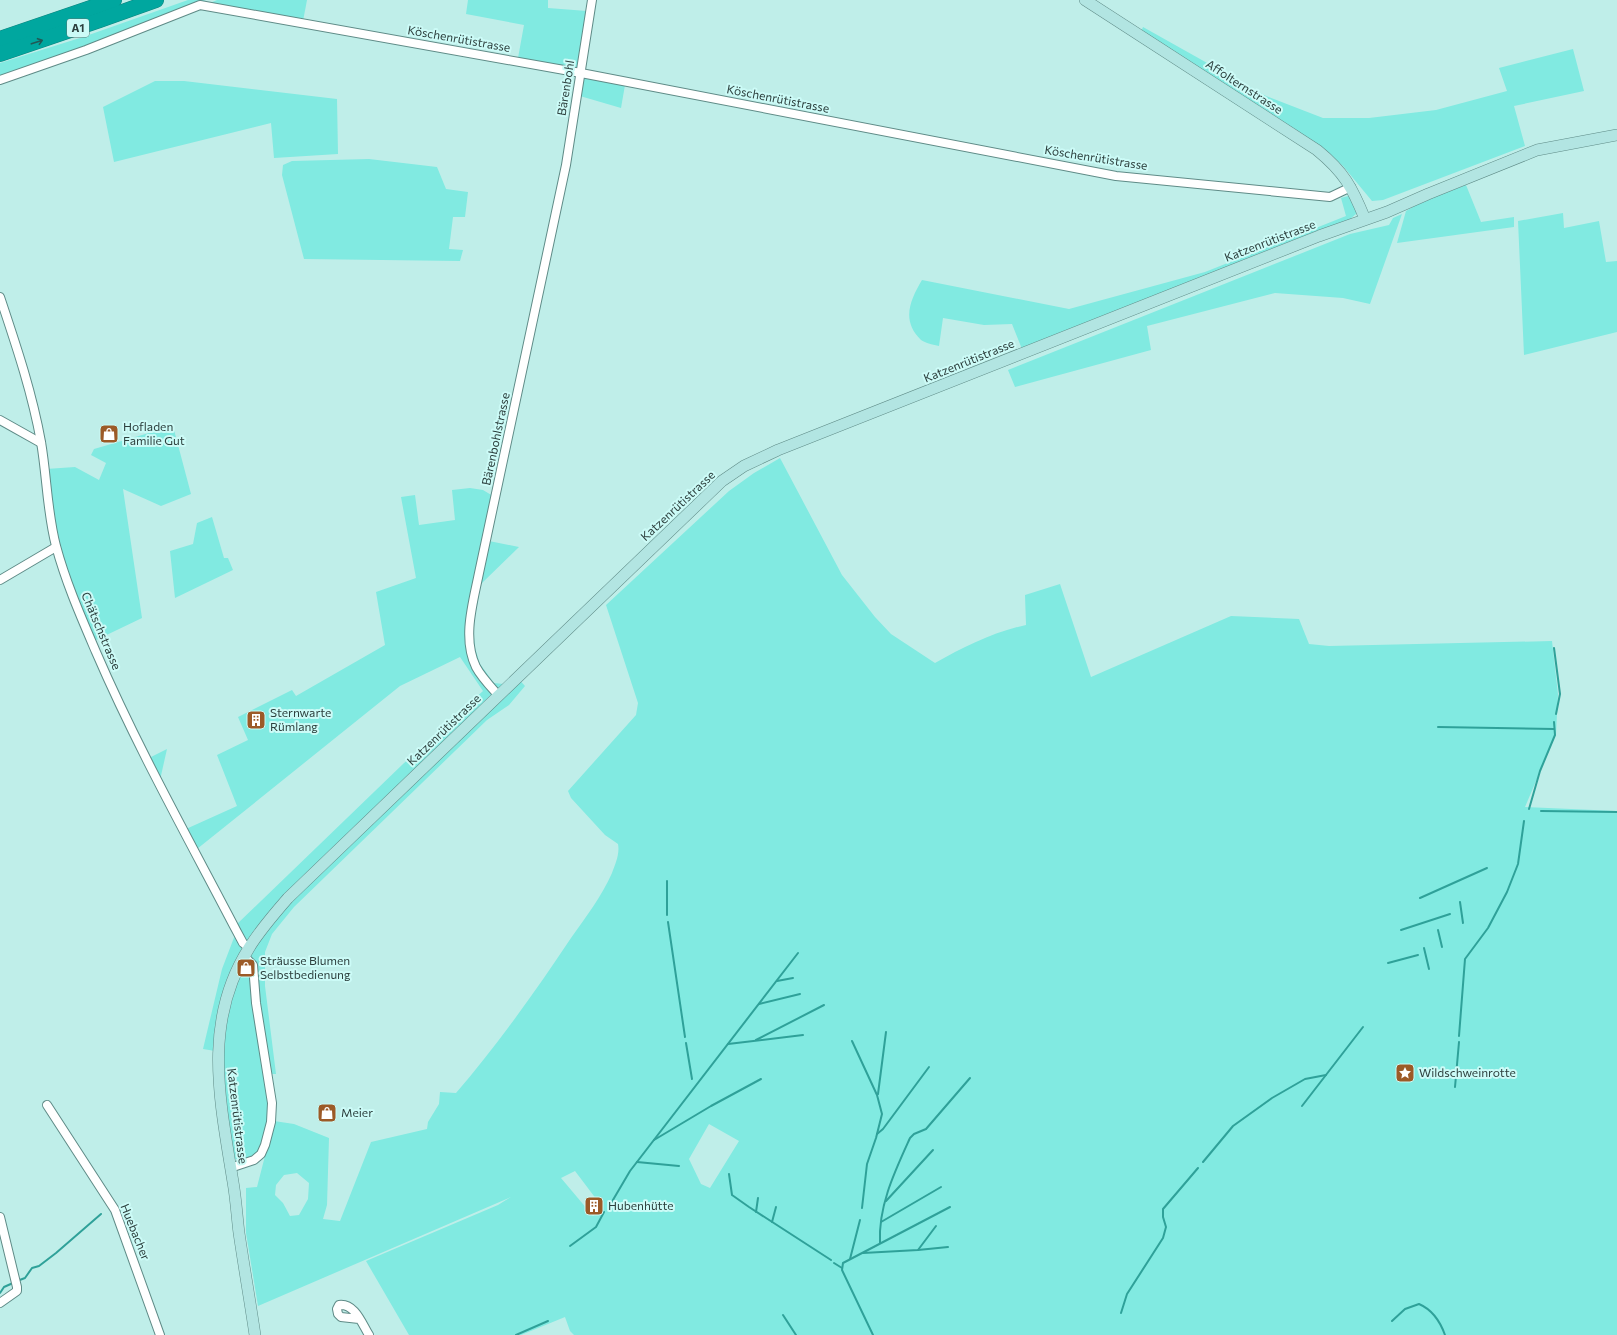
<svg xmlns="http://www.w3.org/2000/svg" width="1617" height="1335" font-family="Commissioner,sans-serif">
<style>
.green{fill:#81eae1;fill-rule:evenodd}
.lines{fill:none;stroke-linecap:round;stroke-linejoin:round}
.stream{stroke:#2fa199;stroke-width:2}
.street-casing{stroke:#5f8b87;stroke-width:10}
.secondary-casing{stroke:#5f8b87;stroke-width:12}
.highway-casing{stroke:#0f837d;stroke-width:16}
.street{stroke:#fff;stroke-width:8}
.secondary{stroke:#b2e5e2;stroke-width:11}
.highway{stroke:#00a79f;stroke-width:15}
.oneway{stroke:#215956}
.labels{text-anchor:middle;stroke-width:4;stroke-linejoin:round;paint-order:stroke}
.shield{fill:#ccfbf7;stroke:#5c7775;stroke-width:1}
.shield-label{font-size:11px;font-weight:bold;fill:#2c3f3d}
.street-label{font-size:12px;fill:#2c3f3d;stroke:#ccfbf7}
.poi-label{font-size:12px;fill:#2c3f3d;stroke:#ccfbf7;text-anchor:start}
</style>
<rect width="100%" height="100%" fill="#bfeee9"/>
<g class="green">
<polygon points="188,0 206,0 104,41 0,77 0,63 83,37"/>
<polygon points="217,0 307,0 303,21 210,3"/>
<polygon points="468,0 548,0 548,8 587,11 578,69 518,58 524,25 466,14"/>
<polygon points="1143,27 1266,96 1323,118 1369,118 1436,110 1507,91 1499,68 1573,49 1584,91 1514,106 1525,146 1383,200 1372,201 1343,166 1311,140 1141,32"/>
<polygon points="583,77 625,85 621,108 580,96"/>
<polygon points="155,81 184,81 337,99 338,154 274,158 271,123 114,162 103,107"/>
<polygon points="369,159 437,167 446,189 468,192 465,217 453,217 449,249 463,250 460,261 304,259 282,175 283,165 292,161"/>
<polygon points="1466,185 1481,222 1514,217 1514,227 1397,243 1406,211 1423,201"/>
<path d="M1348,196L1354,200L1357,213L1347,222L1022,349L1012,324L984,325L943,318L939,346C934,345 925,343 921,340C901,321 910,300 922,280L1069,309L1205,272L1346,216L1341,198Z"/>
<polygon points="1563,213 1564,228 1599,221 1606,262 1617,261 1617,332 1524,355 1518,221"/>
<polygon points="1402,214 1370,304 1343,298 1275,293 1147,326 1151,350 1015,387 1008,370 1350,234 1389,225 1393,218"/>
<polygon points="173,426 191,494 161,506 123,489 142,618 94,641 70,583 58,546 46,469 75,467 99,480 106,463 91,455 94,449"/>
<path d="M780,458L842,575L875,617L891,634L935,663C964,647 993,632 1026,625L1025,595L1060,584L1091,677L1231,616L1299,619L1309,644L1329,646L1552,641L1558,694L1556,734L1525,807L1617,811V1335H574L570,1331L565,1317L521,1335H409L366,1261L498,1205L511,1197L258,1306L246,1233V1188L257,1187L274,1121L294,1124L329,1138L327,1205L323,1219L340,1221L371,1142L427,1129L428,1122L439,1104L440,1092L456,1093C498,1044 535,992 571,938C585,918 602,896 612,873C615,865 620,854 618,844L605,835L571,798L568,791L636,715L638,703L606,605L729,491L754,473ZM709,1124L739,1141L710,1188L701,1184L689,1159ZM575,1171L603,1208L593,1216L561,1178ZM297,1173L309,1183L308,1199L299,1215L290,1216L283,1203L275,1195L276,1185L284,1175Z"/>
<polygon points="470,488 483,490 493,496 484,540 519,547 481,584 473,627 475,648 480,664 494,683 503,684 514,674 525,686 509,705 487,720 294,907 272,934 265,952 265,986 276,1074 266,1074 270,1109 262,1150 254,1157 240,1161 234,1158 231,1154 221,1052 203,1049 222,969 235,935 236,925 403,764 483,691 460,657 400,686 197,849 186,829 237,806 217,755 248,740 238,717 292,690 296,696 385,645 376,592 416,578 401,497 415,495 419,525 455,520 452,490"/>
<polygon points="212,517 224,558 228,558 233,570 175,598 170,551 193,544 197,523"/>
<polygon points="167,749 160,780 149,758"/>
</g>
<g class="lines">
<g class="stream">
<polyline points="1554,648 1560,694 1556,714"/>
<polyline points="1438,727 1554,729"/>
<polyline points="1529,809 1540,771 1555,735 1554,722"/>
<polyline points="1541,811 1617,812"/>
<polyline points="1420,898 1487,868"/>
<polyline points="1460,902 1463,923"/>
<polyline points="667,915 667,881"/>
<polyline points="668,922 685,1037"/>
<polyline points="1401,930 1450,914"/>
<polyline points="1438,930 1442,947"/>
<polyline points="1424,948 1429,969"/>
<polyline points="1388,963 1418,955"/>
<polyline points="777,981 793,978"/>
<polyline points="759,1004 800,994"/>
<polyline points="1459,1036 1465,959 1488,928 1507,892 1518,864 1524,821"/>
<polyline points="756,1040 824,1005"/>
<polyline points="852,1041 877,1095 882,1114 876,1138 867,1164 862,1208"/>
<polyline points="686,1043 692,1079"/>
<polyline points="728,1044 803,1035"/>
<polyline points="1455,1087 1459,1042"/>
<polyline points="878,1094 886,1032"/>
<polyline points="1302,1106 1363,1027"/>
<polyline points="877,1134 883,1129 929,1067"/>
<polyline points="654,1140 711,1106 761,1079"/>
<polyline points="637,1162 679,1166"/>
<polyline points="1203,1162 1233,1126 1272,1098 1305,1079 1326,1075"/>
<polyline points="729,1174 732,1195 749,1207 831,1260"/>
<polyline points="886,1201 933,1150"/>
<polyline points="610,1205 630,1171 798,953"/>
<polyline points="756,1212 758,1198"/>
<polyline points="772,1222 776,1207"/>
<polyline points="881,1222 941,1187"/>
<path d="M880,1243C878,1206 895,1171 910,1138L914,1134L926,1129L970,1078"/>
<polyline points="570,1246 596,1227 604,1212"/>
<polyline points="918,1250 936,1226"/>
<polyline points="863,1253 918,1250 948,1247"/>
<polyline points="850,1259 860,1220"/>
<polyline points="834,1263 842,1268"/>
<polyline points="17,1281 25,1278 32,1268 39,1266 56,1253 101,1214"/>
<polyline points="0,1293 4,1287 13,1283"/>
<polyline points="1121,1313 1127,1294 1163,1238 1166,1227 1163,1217 1163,1209 1198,1168"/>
<polyline points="783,1315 796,1335"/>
<path d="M1392,1321L1405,1309L1419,1304C1433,1310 1440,1321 1445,1335"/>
<polyline points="516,1335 548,1321"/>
<polyline points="873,1335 842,1270 843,1263 950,1207"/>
</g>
<g class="street-casing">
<g id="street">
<polyline points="0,80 86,50 200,5 581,73 1116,176 1330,197 1351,187"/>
<path d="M0,297C16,345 32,392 41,442C47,477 47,512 56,546C66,583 81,617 96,652C137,747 188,838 236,930L243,943L249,948"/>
<polyline points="0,420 41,443"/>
<polyline points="0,580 56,547"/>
<path d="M499,696C491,687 482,678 476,667C462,638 473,603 479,573L566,165L592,0"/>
<polyline points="47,1105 115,1210 160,1335"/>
<polyline points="230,1168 254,1160 261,1154 265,1145 271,1122 272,1103 256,1003 253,965 244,956"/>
<polyline points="0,1217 17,1287 17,1291 0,1303"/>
<path d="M359,1319L341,1317L338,1314L337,1309L339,1305C355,1303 362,1324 369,1335"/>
</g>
</g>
<g class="secondary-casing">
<g id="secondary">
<path d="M1085,0L1317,150C1344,172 1352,187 1365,219"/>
<path d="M255,1335C250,1301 244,1267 239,1233C237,1217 236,1199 233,1182C220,1101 202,1022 249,948C260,930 274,914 288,898L722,481L744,466L778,450L1319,236L1387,212L1428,194L1537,150L1617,135"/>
</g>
</g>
<g class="highway-casing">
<g id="highway">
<polyline points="0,39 114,0"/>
<polyline points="0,54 100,20 156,0"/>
</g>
</g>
<use href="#street" class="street"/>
<use href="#secondary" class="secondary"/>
<use href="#highway" class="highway"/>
</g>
<defs><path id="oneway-shaft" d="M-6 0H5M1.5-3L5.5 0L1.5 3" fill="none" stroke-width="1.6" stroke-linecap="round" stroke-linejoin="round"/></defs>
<use class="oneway" href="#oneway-shaft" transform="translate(37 42) rotate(-18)"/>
<defs>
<g id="shop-square" transform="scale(1)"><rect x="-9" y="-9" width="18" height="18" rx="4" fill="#9c5a27" stroke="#ccfbf7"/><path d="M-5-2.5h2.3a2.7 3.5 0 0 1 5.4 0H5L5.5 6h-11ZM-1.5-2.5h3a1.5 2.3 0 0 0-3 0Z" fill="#fff"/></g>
<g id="building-square" transform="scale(1)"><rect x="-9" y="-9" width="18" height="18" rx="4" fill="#9c5a27" stroke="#ccfbf7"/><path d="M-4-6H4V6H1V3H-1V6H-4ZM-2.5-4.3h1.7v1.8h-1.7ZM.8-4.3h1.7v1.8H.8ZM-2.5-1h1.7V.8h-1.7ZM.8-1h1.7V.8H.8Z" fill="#fff"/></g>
<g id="sight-square" transform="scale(1)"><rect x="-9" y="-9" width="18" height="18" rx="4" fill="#9c5a27" stroke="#ccfbf7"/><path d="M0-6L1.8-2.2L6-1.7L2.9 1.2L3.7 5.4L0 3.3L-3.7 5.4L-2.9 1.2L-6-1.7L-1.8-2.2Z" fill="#fff"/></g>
</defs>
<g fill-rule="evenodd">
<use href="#shop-square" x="109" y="434"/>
<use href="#building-square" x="256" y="720"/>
<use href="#shop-square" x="246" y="968"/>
<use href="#sight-square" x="1405" y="1073"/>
<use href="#shop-square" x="327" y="1113"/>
<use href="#building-square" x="594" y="1206"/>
</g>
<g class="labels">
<rect class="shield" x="67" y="19" width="22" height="18" rx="3"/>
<g class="shield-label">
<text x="78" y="32">A1</text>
</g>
<g class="street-label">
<text transform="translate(459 39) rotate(10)" y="4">Köschenrütistrasse</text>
<text transform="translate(1244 87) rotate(33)" y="4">Affolternstrasse</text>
<text transform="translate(566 88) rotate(-81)" y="4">Bärenbohl</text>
<text transform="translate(778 99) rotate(11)" y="4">Köschenrütistrasse</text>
<text transform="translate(1096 158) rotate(9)" y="4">Köschenrütistrasse</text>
<text transform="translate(1270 241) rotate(-21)" y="4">Katzenrütistrasse</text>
<text transform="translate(969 361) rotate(-22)" y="4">Katzenrütistrasse</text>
<text transform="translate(496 439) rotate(-78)" y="4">Bärenbohlstrasse</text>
<text transform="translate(678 506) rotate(-43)" y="4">Katzenrütistrasse</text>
<text transform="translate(101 631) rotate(67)" y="4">Chätschstrasse</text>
<text transform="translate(444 730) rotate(-44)" y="4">Katzenrütistrasse</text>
<text transform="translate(237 1116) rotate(83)" y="4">Katzenrütistrasse</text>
<text transform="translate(135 1232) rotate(68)" y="4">Huebacher</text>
</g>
<g class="poi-label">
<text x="123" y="431">Hofladen<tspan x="123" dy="14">Familie Gut</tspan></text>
<text x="270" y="717">Sternwarte<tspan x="270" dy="14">Rümlang</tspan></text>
<text x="260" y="965">Sträusse Blumen<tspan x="260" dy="14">Selbstbedienung</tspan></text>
<text x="1419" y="1077">Wildschweinrotte</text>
<text x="341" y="1117">Meier</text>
<text x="608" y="1210">Hubenhütte</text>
</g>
</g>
</svg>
